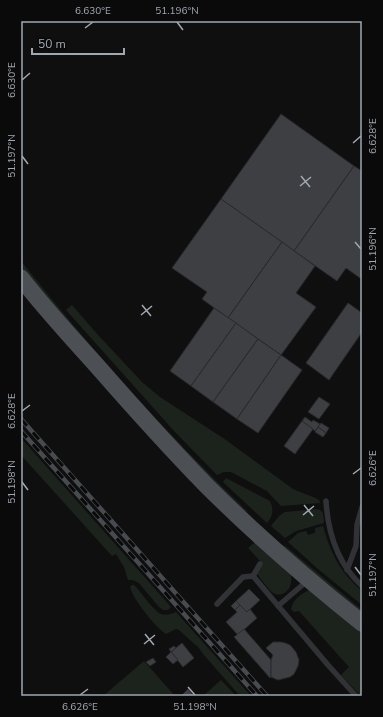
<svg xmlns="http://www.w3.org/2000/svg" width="383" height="717" font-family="'Nunito Sans',sans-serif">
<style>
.green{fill:#1c231c}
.building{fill:#3e3f43;stroke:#292a2c}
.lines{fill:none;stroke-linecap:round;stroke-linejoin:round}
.service{stroke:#303235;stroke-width:5.5}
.primary{stroke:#4c4f54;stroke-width:17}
.rail-casing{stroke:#474a4e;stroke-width:4.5}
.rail{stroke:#0a0a0b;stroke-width:3;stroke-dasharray:9;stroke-linecap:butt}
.ticks{fill:none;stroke:#a0a8b1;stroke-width:1.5}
.neatline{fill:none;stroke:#a0a8b1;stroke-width:1.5}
.ticks-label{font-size:10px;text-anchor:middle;fill:#a0a8b1}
</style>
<rect width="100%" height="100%" fill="#0f0f10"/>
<g class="green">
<path d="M21,261C91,350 168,435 249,513L244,510L166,434L31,280L21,268Z"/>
<path d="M72,305L99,336L142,382L160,397L226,440L293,489C301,493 311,495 319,500L320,503L281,506L267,491L231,472H224L217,475L175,432L74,319L66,310Z"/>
<polygon points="21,438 171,607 168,610 163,610 159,607 139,583 133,580 128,580 124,567 116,554 112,556 21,455"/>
<path d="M226,478L270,501C274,510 273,516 267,523L223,482Z"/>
<path d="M316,509L320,510L323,513L324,523L296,531L285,538L271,526C275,521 279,515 285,512Z"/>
<path d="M323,526C331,554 340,572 362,591V605L318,569L288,542L298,533L306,531L308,535L315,533V528Z"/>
<path d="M255,542C262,547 287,567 290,573C295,583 286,600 273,593C268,589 261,579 257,574L263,564L248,548Z"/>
<polygon points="283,544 362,610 362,614 288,552"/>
<path d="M132,585H134L137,588C142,594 154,611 161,614C166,616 171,614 176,612L251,696H240L203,654L199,648L179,630L176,629L166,634C155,627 133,599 130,587Z"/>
<path d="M309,590L362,631V696H361L341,675L349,667L299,611L294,612L291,609C293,599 300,595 309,590Z"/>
<polygon points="144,661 175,696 103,696"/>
<polygon points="221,680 236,696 203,696"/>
</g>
<g class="building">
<polygon points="281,114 354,166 294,251 221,199"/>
<polygon points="354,166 362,171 362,276 360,278 346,268 337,281 294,251"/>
<polygon points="221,199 282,242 228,318 202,299 207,292 172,268"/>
<polygon points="282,242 315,266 296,293 316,307 281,355 228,318"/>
<polygon points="348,303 362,313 362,332 329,380 306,363"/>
<polygon points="214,308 236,323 191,386 170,371"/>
<polygon points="236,323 258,339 213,402 191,386"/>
<polygon points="258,339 281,355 237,419 213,402"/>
<polygon points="281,355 302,370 258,433 237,419"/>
<polygon points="319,397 330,404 319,419 308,412"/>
<polygon points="305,417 312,422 313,420 320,424 315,431 302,421"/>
<polygon points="302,421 313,429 295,454 284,446"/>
<polygon points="321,423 329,428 326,433 318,427"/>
<polygon points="318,427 326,433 323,437 315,432"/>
<polygon points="249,589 260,600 247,612 236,601"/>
<polygon points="236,601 240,605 235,610 231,606"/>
<polygon points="240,605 247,612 250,609 257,618 238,635 226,622 237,612 235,610"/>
<polygon points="244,629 271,660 271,677 270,678 234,637"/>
<polygon points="273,642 281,642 285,643 290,645 296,652 299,660 298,666 294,674 290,677 278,680 271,677 271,660 273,655 266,648"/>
<polygon points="182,643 194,658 183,667 171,652"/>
<polygon points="174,646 176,648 171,652 169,649"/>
<polygon points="171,652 178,660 173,664 166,657"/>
<polygon points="153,658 156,662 150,666 146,662"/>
<polygon points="188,689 194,696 181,696"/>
</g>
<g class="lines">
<g class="service">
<path d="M326,501C328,534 338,564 362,586"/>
<polyline points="347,570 356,546 357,525 362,507"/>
<polyline points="253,576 328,665 356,696"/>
<polyline points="217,604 243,577 253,576 260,564"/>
<polyline points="278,606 307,581"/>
</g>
<path class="primary" d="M21,278C45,309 72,338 98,367C133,407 169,447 206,485C255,534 308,580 362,623"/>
<g class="rail-casing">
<g id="rail">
<polyline points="21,419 267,696"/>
<polyline points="21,431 257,696"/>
</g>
</g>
<use href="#rail" class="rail"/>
</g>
<path class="ticks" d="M177,22L183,30M85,28L93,22M22,80L30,73M353,143L361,136M22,156L28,164M301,176L310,187M300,186L311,177M355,242L361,249M142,305L151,316M141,315L152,306M22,411L30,405M353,474L361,468M22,482L28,490M304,505L313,516M303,515L314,506M355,567L361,575M145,634L154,645M144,644L155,635M188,687L195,695M80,695L88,689"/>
<rect width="383" height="717" fill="none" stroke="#0a0a0b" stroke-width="44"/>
<path d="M32 48v6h92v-6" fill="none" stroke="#a0a8b1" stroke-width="2"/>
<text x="38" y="48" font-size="12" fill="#a0a8b1" stroke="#0a0a0b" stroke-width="3" paint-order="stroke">50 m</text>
<rect x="22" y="22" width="339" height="673" class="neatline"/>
<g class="ticks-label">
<text x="93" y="14">6.630°E</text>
<text x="177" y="14">51.196°N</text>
<text transform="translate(11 80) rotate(-90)" y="4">6.630°E</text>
<text transform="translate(372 136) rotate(-90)" y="4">6.628°E</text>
<text transform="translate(11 156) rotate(-90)" y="4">51.197°N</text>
<text transform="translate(372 249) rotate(-90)" y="4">51.196°N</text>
<text transform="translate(11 411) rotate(-90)" y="4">6.628°E</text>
<text transform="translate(372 468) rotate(-90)" y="4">6.626°E</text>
<text transform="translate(11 482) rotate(-90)" y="4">51.198°N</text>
<text transform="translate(372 575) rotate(-90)" y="4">51.197°N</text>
<text x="80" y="710">6.626°E</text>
<text x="195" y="710">51.198°N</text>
</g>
</svg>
